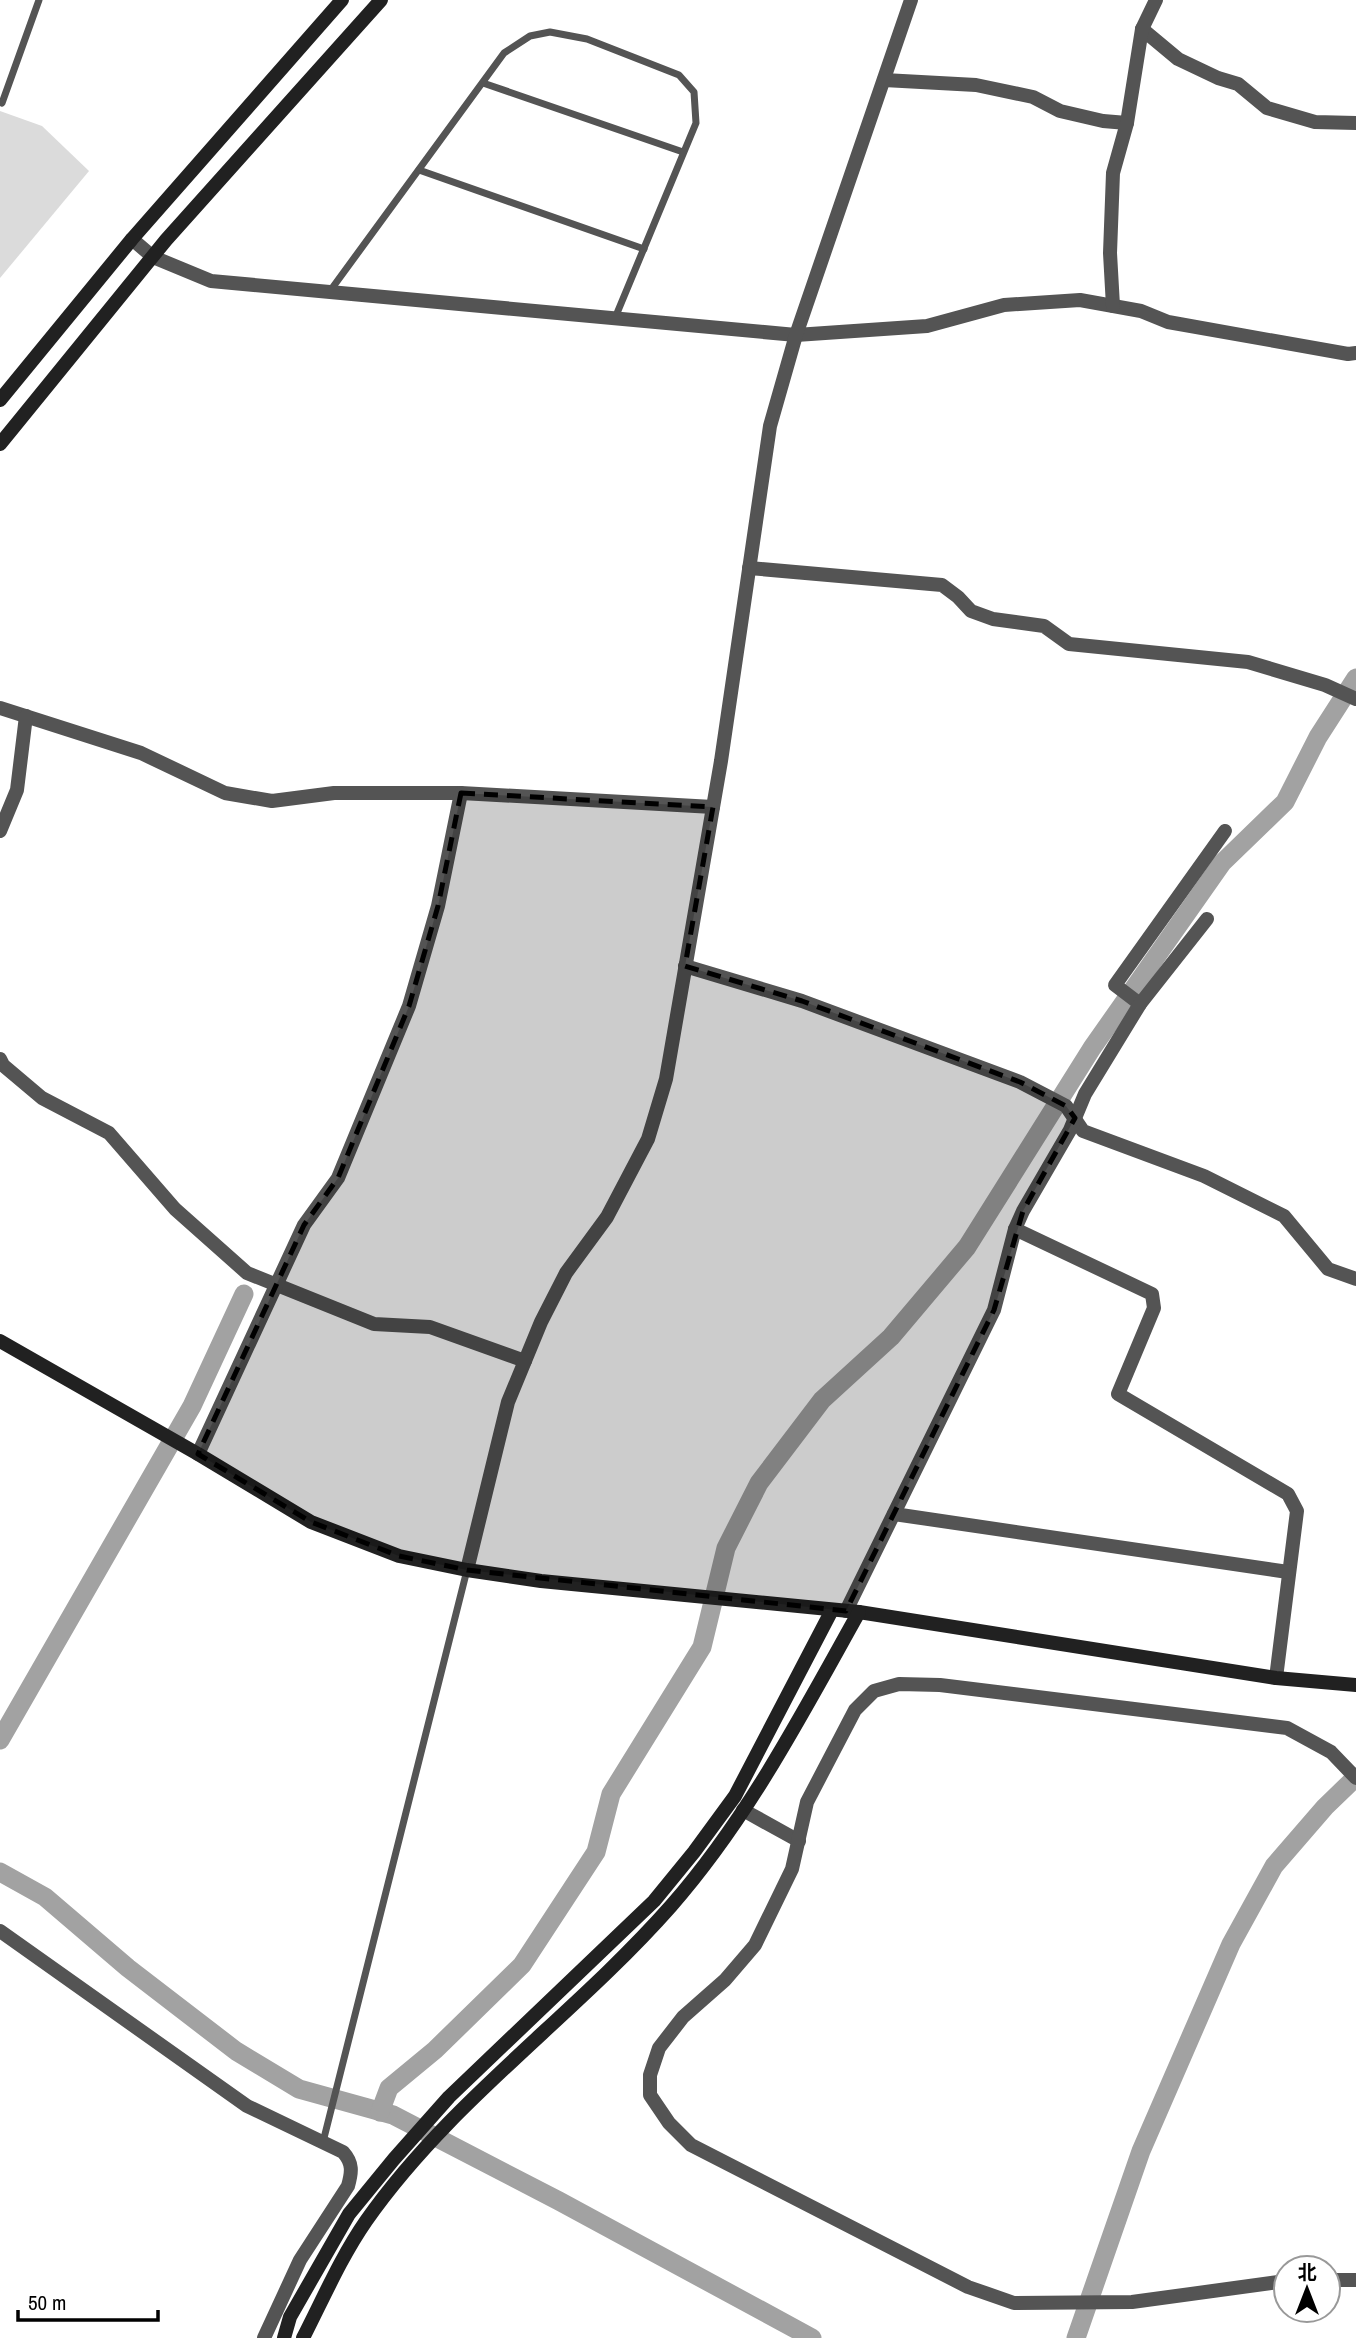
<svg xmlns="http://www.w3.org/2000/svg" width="1356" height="2338" font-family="'Archivo Narrow','Noto Sans SC',sans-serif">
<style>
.green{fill:#dbdbdb}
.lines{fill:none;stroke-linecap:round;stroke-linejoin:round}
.canal{stroke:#a2a2a2;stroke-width:19}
.lane{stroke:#545454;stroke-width:7}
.street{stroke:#545454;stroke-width:14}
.secondary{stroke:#212121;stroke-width:14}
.marked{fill:#000;fill-opacity:0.2;stroke:#000;stroke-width:5;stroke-dasharray:14 9;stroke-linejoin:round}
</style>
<rect width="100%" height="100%" fill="#fff"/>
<polygon class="green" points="0,111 42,126 89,171 0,278"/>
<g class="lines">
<g class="canal">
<polyline points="0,1740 192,1406 244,1294"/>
<polyline points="0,1872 45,1897 128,1968 236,2051 299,2089 393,2115 559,2201 812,2338"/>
<polyline points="380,2112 389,2088 435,2050 522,1965 596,1852 611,1794 702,1647 726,1548 759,1483 822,1400 891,1337 967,1247 1092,1048 1222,863 1285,802 1318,737 1356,678"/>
<polyline points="1076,2338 1141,2151 1231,1944 1274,1866 1325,1807 1356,1777"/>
</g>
<g class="lane">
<polyline points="483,83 683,152"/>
<polyline points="0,102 2,103 39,0"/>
<polyline points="419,170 644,249"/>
<polyline points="330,291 504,53 530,36 550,32 587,39 679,75 694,92 696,123 615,318"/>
<polyline points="323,2142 467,1570"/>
</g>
<g class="street">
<polyline points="1142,29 1178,59 1218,78 1238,84 1267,108 1315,122 1356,123"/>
<polyline points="884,80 976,85 1033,97 1060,111 1103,121 1127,123"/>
<polyline points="132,239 153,257 211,281 796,335 927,326 1004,305 1080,300 1141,311 1168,322 1348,354 1356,353"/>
<polyline points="1113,306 1110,253 1113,173 1127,123 1142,29 1156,0"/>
<polyline points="749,568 942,585 958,597 971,611 993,619 1044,626 1069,644 1248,662 1325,685 1356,699"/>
<polyline points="0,708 141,753 225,793 272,801 334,793 461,793 713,807"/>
<polyline points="0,831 17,790 26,716"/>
<polyline points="685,966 802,1001 1020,1082 1066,1106 1083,1131 1204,1176 1284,1216 1328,1269 1356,1279"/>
<polyline points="1140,1004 1115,985 1225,831"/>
<polyline points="0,1059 3,1065 42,1098 109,1133 175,1209 247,1273 374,1324 430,1327 525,1361"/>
<polyline points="1015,1229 1152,1294 1154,1308 1118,1394 1288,1494 1297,1511 1276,1678"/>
<polyline points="198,1454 304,1225 338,1178 409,1006 438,906 461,793"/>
<polyline points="894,1514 1288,1572"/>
<polyline points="467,1570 508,1402 541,1322 566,1273 607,1217 648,1139 666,1079 721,761 770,426 796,335 911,0"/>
<polyline points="846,1611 994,1310 1015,1229 1023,1211 1070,1130 1085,1094 1140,1004 1207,919"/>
<polyline points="743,1810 799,1841"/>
<path d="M0,1931L247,2106L343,2152C353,2163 352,2172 348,2186L300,2260L264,2338"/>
<polyline points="1328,2280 1356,2280"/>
<polyline points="1286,2281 1132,2302 1014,2303 968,2287 691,2145 669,2123 650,2095 650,2075 659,2048 683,2017 725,1980 755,1945 792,1869 807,1802 855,1710 874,1691 899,1684 940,1685 1287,1728 1331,1752 1356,1778"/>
</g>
<g class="secondary">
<polyline points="0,400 132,239 342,0"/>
<polyline points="0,444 166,240 381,0"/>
<polyline points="0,1341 198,1454 311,1522 399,1556 467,1570 541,1581 859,1612 1276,1678 1356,1685"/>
<polyline points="284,2338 290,2317 349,2214 394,2159 449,2097 654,1901 694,1852 735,1796 832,1610"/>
<path d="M303,2338C323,2299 341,2257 366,2221C450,2101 574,2016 671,1906C748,1818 802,1714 859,1612"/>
</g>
</g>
<path class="marked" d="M461,793L713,807L685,966L802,1001L1020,1082L1066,1106L1075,1118L1023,1211L994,1310L846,1611L467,1570L399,1556L311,1522L198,1454L304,1225L338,1178L409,1006L438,906Z"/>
<g transform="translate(1307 2289)"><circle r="33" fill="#ffffff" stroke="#999999" stroke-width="2"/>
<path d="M0-5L12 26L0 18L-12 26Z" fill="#000000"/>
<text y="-10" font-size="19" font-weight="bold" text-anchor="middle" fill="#000000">北</text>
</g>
<path d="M18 2310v10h140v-10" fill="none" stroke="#000000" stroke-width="3.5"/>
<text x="28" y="2310" font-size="21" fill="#000000" stroke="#ffffff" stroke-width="5" paint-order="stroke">50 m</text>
</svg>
